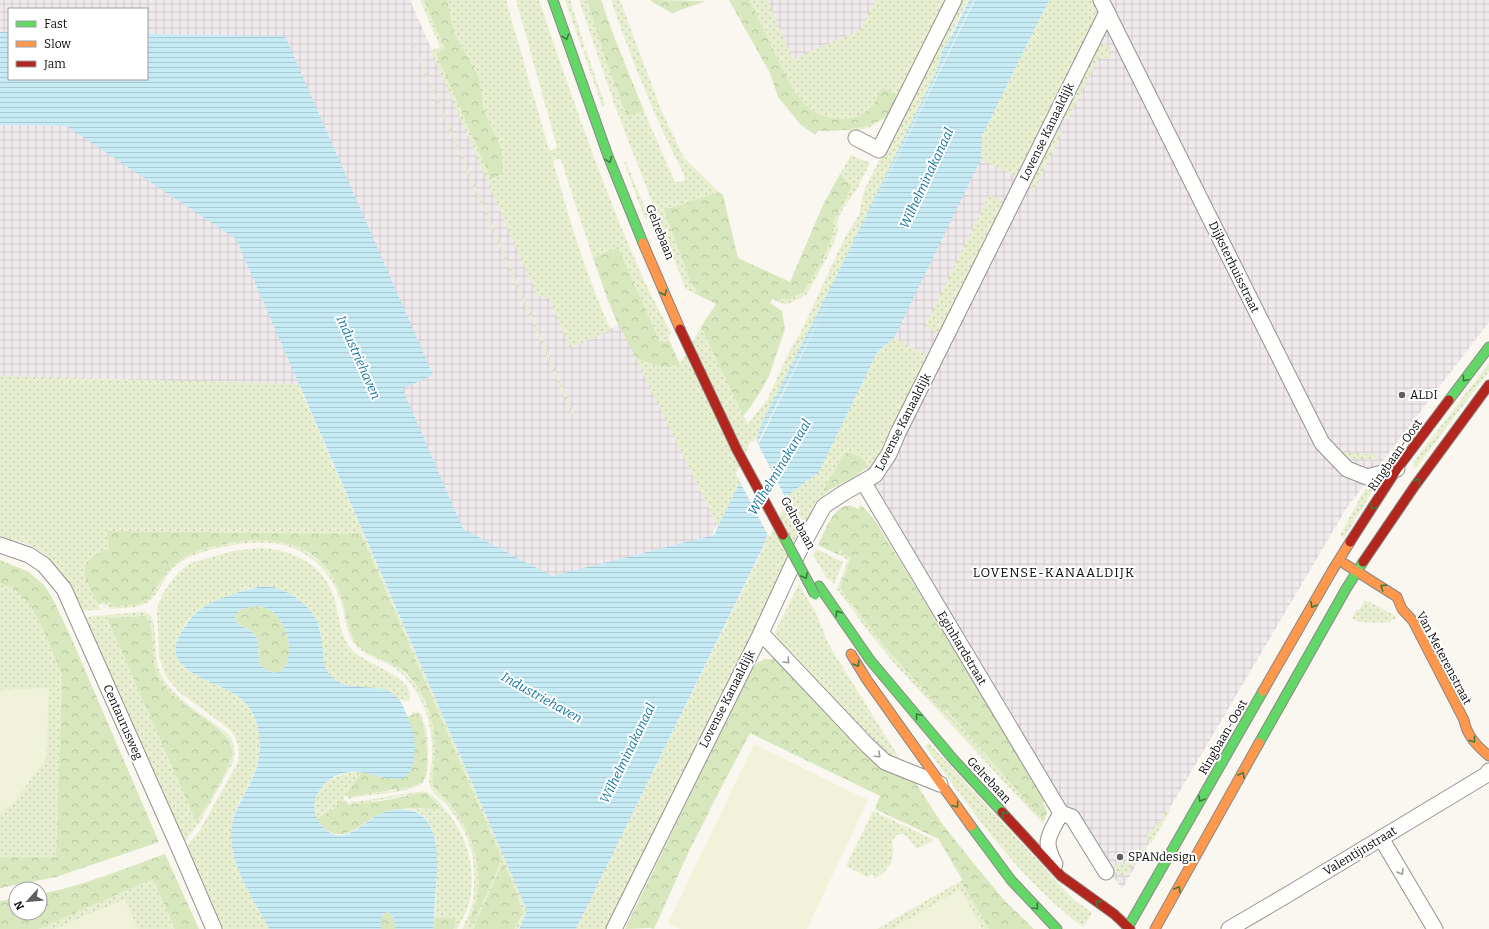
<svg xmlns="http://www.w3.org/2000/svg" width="1489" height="929" font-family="Bitter,serif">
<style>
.industrial{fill:url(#industrial-grid)}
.grass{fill:url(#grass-dots);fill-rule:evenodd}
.forest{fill:url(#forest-crowns)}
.pitch{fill:#f0f3d9}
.water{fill:url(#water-rules);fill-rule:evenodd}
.pier{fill:#faf7f0}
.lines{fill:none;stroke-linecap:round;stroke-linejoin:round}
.street-casing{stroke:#93928f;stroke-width:17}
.fast-casing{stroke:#8a8885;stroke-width:11}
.slow-casing{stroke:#8a8885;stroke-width:11}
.jam-casing{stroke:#8a8885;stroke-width:11}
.street{stroke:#fefefd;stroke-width:15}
.fast{stroke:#63d668;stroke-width:9}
.slow{stroke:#ff974d;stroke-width:9}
.jam{stroke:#b3261e;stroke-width:9}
.fast-bridge-casing{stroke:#8a8885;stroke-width:11;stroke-linecap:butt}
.jam-bridge-casing{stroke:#8a8885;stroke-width:11;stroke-linecap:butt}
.fast-bridge{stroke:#63d668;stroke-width:9}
.jam-bridge{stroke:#b3261e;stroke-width:9}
.oneway{stroke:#3c7b3f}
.oneway2{stroke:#9d9d9d}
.poi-dot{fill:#5f5e5c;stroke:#fff;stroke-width:1.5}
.labels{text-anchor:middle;stroke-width:4;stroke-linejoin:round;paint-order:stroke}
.street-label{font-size:12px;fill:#0c0c0c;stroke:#fff}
.poi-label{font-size:12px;fill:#0c0c0c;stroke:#fff;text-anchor:start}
.water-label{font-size:13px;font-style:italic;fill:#14769f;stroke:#fff}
.neighbourhood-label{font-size:13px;letter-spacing:1px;fill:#0c0c0c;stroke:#fff}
</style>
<defs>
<pattern id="industrial-grid" width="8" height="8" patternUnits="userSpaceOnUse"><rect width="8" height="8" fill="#f0eaed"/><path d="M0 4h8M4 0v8" fill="none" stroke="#cdc8ca"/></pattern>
<pattern id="grass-dots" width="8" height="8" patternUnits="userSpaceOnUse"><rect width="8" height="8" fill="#e7efd0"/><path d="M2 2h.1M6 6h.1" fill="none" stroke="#c5ccb1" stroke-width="1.8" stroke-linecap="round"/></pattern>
<pattern id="forest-crowns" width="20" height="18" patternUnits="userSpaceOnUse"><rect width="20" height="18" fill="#d8e7bd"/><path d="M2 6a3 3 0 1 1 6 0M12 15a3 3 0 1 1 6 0" fill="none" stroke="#b8c5a1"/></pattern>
<pattern id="water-rules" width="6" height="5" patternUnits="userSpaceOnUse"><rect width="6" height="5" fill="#c6ebf5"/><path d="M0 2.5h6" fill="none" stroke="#a9c8d1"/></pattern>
</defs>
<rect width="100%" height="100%" fill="#faf7f0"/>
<g class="industrial">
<polygon points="0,0 410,0 538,293 550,295 572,346 621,324 717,523 711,537 538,594 451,537 147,42 147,9 9,9 9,38 0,38"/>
<polygon points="762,0 878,0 862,31 792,62"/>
<polygon points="1052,0 1489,0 1489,322 1346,509 1122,889 1076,825 846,435"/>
<polygon points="0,116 73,117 245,236 309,385 0,379"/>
</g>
<g class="grass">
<path d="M420,0H424L445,49L436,53L501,148L484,110L479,77L454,33L447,0H506L548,146L550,151L557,147L516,0H539C569,88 599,177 636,262C646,286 659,310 671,333L669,334L670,338L662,343L659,340L618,247L593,258L561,160L558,159L553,161C569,218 586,276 611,330L570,348L549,298L537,296L536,293L432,54L431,51L440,47Z"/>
<polygon points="565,0 570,0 585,47 582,49"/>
<path d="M579,0H587L607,64L627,116L644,111L674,180L676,182H680L685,180L683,173C655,117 631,59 611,0H620L661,110L684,158L719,192C706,196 676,209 663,208L690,280L697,291L694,293L685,288L615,106Z"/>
<path d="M750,0H767L793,59L860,30L876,0H952L892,115L868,128L857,130L843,131L861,126L882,119L894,93L882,89C872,107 867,117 844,119C830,120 813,113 803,102C794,92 789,81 783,69C771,46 761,23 750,0Z"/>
<path d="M959,0H968L951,34L947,33L952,35L941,54L940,61L935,74L861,227L848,255L845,259L834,281V282H833C818,312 803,341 789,371C778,395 765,416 756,441L750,442L749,445L736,473L738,478L742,477L718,527L635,357L652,364H680L701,327L748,424L768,398L789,352L801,332L846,235L859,215L864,191Z"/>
<path d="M1049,0H1093C1096,7 1096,13 1094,20L1017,177L981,159L982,136Z"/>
<polygon points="412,43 413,43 574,413 572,415"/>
<polygon points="1105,43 1112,58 1098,58 1068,119 1063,116 1097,47"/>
<polygon points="586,50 605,105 602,106 583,51"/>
<polygon points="1057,130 1062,132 1031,197 1030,197 1033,190 1031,183"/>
<polygon points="851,155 870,163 857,189 841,212 837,223 838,232 830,252 807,294 799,299 785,305 780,302 833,234 833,222 852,186 840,174"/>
<polygon points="626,162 649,218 645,219 626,168 627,165 624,165 623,163"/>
<polygon points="989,195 1005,202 940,334 925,326"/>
<path d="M894,338L929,356L882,453C875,463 864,472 853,479C842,485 830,488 821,498L819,497L817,500L804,526L806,528L784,573L782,572L615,913L617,915L613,923L611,922L607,929H576L766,543L764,542L787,496L819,472L878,351ZM849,452C858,453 863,459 868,467L853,478L824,492V488L845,453Z"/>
<polygon points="1489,363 1489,371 1416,468 1413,466 1415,460"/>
<path d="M0,376L298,384L527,910L518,929H514L523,913L503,862L473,929H462C465,922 469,915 471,908C474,900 474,892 474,885C476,854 468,832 449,808C444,801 432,794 430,785C428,777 432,766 432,758C433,732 428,707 412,686C407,678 401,672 393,667C379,658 362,656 352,640C346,630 345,616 342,605C333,574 311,550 278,544C251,539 190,549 171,570C162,581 158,597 145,604C137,609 118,608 109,609L108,605H104L105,609L82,611L79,610C65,581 55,553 22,542C15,540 7,541 0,541ZM107,531L361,534L502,859L472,924L469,922C488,879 477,840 450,804C445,797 438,792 433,786L436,750L434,732L432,720L421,693L413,682L401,670L387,660L368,652L355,641L340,590C317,539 265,533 216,546C205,549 193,551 184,557C174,562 167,571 161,580C156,588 152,597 144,602C138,605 119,605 111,605V602H101V604H103L104,609H99L86,577L95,555L109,549Z"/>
<polygon points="1341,452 1379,455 1374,460 1349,458 1340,454"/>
<polygon points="1377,484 1344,538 1340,535 1367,485"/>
<path d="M261,548C294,550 325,565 335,600C339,616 340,636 351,649C362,663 422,679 408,702L407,700L404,702L403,699L400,700C381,679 354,695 334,679C316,665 326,639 317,621C312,610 304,604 295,597C267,579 252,587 224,598C214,602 203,606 195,613C186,622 173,640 176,653C185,690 251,675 259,736C263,767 247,784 236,810C219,852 251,894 269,929H217L185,848L200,830L237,764C241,751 238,739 229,729L179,692L166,677L159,657L157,613L158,605L163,593L173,579L179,572L190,563L233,551Z"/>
<polygon points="817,549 843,562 834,585 830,579 828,580 813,555"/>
<polygon points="840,550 843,551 843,553 851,558 840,588 885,647 975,746 945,712 947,710 1041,817 1044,821 1043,824 894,663 868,631 837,589 848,560 839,555"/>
<polygon points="0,583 15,589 31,606 46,636 62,675 56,857 0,857"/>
<polygon points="799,584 817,615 828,643 837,658 903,764 889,758 780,643 775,632"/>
<polygon points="1365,600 1374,604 1397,617 1388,623 1359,622 1352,618 1356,610 1359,610"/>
<path d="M143,612C146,613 149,613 151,616C157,625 154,657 159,670C170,697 204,715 226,732C235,741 236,750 233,762L200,822L184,843L85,618L93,616ZM146,616C157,635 147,660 162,683C170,695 182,703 194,711C205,719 222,728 229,740C232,745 233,750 232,755C230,772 205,806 196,822L107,618Z"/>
<path d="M412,711L420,713C427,727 429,743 428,758C428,765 428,773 425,779C418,795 366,793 350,799L345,796L343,799L348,803L423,791C433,793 440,803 446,811C468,836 478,874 468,907C465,914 461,922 457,929H453L457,918L435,917C435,892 446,828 420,813C414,809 406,810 399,810L441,809L429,796L419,793L335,808L317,819C305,791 336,770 362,772L346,794L349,797L363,793L394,791L426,772L427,745L419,715L413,714Z"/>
<path d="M929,743L1072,898L1092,913L1083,927C1018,878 972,811 925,746Z"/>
<polygon points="1168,810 1170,811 1151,844 1146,834 1155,828 1154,825 1165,818 1163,814"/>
<path d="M873,811L880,814L879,815L881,816L882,815L934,840L916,849C911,840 899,823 892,843L894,850L891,864L887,867L885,872L874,879L873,874L867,877L846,866Z"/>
<polygon points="902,821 939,839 963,880 963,885 989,929 877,929 962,880 938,839"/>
<polygon points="1148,846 1124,876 1113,871 1112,868 1121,862 1124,865 1127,865 1128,862 1126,859"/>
<polygon points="153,879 175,929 38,929"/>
</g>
<g class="forest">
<polygon points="424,0 447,0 454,33 479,77 484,110 501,148 503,173 491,179 436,53 445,49"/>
<polygon points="587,0 601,0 613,34 644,111 627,116 607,64"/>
<polygon points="651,0 706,1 672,13 652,2"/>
<path d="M729,0H750C761,23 771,46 783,69C789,81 795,95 806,105C816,114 831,120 845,119C866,117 873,107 882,88L895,94L897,97C890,130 844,131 818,131L815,135L801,125L778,97L770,73Z"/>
<polygon points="840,174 852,186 833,222 833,234 821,263 803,292 789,299 781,299 780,302 772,299 770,303 782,311 785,329 769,376 759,394 746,413 743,415 701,327 716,304 694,293 697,291 690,280 663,208 671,208 719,192 723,195 738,258 790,282 823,205"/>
<polygon points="618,247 659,340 662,343 669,340 680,364 667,367 652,364 635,357 620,326 619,327 607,298 593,258"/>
<polygon points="851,452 862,458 868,466 853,478 824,492 824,488 845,453"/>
<path d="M861,505L867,511L876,522L1046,801L1043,803L1047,812L1044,821L953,717L947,710L945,711L999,773L885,647L840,588L851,558L842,553L843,551L840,550L839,555L818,545C826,530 836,495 858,509Z"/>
<path d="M107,531L361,534L502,859L472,925L469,922C488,880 477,839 450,804C445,798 438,792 433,786C431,777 435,766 435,756C437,725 426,689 401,669C387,659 365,656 355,641C348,630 345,603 339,589C314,529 248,535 197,551C180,557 169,568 159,583C155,590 151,598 144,602C137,606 120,605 111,606V602H102L101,604H99V607C87,580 70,562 109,549Z"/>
<polygon points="0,560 29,572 44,585 53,599 73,642 159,842 56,877 0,888 0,857 56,857 62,675 46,636 31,606 15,589 0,583"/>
<path d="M257,606C299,608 299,697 261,666C255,655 262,645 255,635C249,626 224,626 241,609Z"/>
<path d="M146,616C158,635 147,660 162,683C170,695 182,703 194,711C205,719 219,727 227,738C231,743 233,749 232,755C229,772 206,806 196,822L107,618Z"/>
<polygon points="765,659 777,659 913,779 943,825 971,860 1005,901 1034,929 989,929 963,885 963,880 939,839 875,809 880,796 750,733 710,809 710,810 689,851 654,929 650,928 625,929 752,668 757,663"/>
<path d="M413,714L419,715C426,730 432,768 422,782C398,792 374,791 349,797L346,794L362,772L395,779L410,771C417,753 414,734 407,717Z"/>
<path d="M419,793H426L441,809C424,809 405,807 388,811C368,815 352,842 330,832C324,829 320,825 317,819L335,808L341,800L348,805L387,800Z"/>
<path d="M165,854L199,929H175L153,879L38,929H0V901L16,898V913H40V894C80,887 126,868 165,854Z"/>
<polygon points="503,862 514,887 523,913 514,929 473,929"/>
<polygon points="386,912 391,914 395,922 396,929 381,929 381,917"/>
<polygon points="435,917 457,918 453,929 433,929"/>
</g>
<g class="pitch">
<polygon points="49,688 46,759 15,801 0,813 0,690"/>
<polygon points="754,744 868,800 807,929 680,929 668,923"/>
<polygon points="960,889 983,929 892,929"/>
<polygon points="125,899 138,929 54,929"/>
</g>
<g class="water">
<polygon points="969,0 974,0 839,276 975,0 1049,0 982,136 981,159 894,338 878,351 819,472 787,496 764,542 765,543 576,929 519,929 527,910 236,239 66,126 0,125 0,32 9,32 9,79 147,79 147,34 285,36 433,375 404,388 403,390 463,529 552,576 714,535 839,279 757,444 756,441 762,423 833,282 834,281 935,74 940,61 942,50 948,43"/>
<path d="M262,586C275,586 284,590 295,597C318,613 320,625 323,652C324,661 324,669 331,676C348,696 382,678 399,699C404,706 407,717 411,725C416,738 416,757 411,770C402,789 372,772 357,772C346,771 335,775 327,782C321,787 316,794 315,801C311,818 328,841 347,834C363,828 373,814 389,811C446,799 438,864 435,900C434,910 435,919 433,929H396L393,917L388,912C379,914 381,922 381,929H269C254,899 231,869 231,834C232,810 247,793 255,772C261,757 261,740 257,725C254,712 245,701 234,694C217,682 170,673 176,644C177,639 180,635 182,631C187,624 191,617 197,612C210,600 244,590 262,586ZM257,606C299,608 299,697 261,666C255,656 262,645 255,635C249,626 224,626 241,609Z"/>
</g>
<polygon class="pier" points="755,438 787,501 769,537 739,480 756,445 754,441"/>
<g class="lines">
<g class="street-casing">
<g id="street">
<polyline points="1101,0 1322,443 1347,469 1367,477 1397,469"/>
<polyline points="856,138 879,150 954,0"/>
<polyline points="864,483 1061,813 1072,817 1106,872"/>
<polyline points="0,545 29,555 44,565 64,589 176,841 214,929"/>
<polyline points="761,633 867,745 885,762 940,784"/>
<polyline points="1381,838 1435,929"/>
<path d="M1055,864C1042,840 1049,836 1061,813"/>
<polyline points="614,929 761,633 798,553 824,506 842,494 875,475 889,454 898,433 1107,12"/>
<polyline points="1229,929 1287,895 1486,775 1489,771"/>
</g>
</g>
<g class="fast-casing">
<g id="fast">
<polyline points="553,0 608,156 643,243"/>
<polyline points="1449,400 1489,347"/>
<polyline points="819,586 870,660 954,760 1002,812"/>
<polyline points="1259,743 1346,589 1363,562"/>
<polyline points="971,826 1011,880 1057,929"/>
<polyline points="1127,929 1263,691"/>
</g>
</g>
<g class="slow-casing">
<g id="slow">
<polyline points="643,243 680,329"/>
<path d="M1345,564L1397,597L1402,609L1413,621L1464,720C1467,736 1477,746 1489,756"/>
<polyline points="851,654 867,680 971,826"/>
<polyline points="1263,691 1332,571 1350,542"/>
<polyline points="1155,929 1259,743"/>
</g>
</g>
<g class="jam-casing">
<g id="jam">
<polyline points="1350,542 1397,469 1449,400"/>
<polyline points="1363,562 1414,487 1489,385"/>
<polyline points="1002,812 1061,876 1114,914 1130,929"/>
</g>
</g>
<use href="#street" class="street"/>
<use href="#fast" class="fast"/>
<use href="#slow" class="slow"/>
<use href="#jam" class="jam"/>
<g class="fast-bridge-casing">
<polyline id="fast-bridge" points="783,535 815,595"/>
</g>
<g class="jam-bridge-casing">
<polyline id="jam-bridge" points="680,329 737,450 783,535"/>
</g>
<use href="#fast-bridge" class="fast-bridge"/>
<use href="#jam-bridge" class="jam-bridge"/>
</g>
<defs><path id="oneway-chevron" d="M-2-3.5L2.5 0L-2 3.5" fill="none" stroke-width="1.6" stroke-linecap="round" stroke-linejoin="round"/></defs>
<g class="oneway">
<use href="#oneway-chevron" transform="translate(566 37) rotate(71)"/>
<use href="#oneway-chevron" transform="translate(609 160) rotate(69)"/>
<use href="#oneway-chevron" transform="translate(664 293) rotate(67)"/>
<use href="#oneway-chevron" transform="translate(1465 379) rotate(127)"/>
<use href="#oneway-chevron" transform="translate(1418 481) rotate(-53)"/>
<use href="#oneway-chevron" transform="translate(1373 507) rotate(122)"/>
<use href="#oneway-chevron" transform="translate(805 576) rotate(61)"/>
<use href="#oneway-chevron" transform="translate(1383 587) rotate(-147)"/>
<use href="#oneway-chevron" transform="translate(1313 605) rotate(120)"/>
<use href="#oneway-chevron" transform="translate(838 613) rotate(-124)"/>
<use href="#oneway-chevron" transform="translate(857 664) rotate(59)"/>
<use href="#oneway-chevron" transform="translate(918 716) rotate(-130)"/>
<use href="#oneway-chevron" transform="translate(1473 740) rotate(52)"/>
<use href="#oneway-chevron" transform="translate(1242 775) rotate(-61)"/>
<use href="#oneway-chevron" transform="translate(1201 799) rotate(120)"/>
<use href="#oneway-chevron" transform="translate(956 805) rotate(54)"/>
<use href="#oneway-chevron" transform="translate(1004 814) rotate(-132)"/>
<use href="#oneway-chevron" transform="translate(1178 889) rotate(-61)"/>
<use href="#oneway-chevron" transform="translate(1098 903) rotate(-143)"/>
<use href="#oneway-chevron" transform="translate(1036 907) rotate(47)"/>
</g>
<g class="oneway2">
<use href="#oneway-chevron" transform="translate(787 661) rotate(46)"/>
<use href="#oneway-chevron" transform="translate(878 755) rotate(43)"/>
<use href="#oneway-chevron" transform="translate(1401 872) rotate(59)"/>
</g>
<g class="poi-dot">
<circle cx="1402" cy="395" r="4"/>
<circle cx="1120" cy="857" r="4"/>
</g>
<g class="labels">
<g class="street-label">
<text transform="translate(1047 132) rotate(-64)" y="4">Lovense Kanaaldijk</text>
<text transform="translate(660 232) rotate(68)" y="4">Gelrebaan</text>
<text transform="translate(1234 267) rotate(64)" y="4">Dijksterhuisstraat</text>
<text transform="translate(903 422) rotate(-63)" y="4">Lovense Kanaaldijk</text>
<text transform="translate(1395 455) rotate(-55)" y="4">Ringbaan-Oost</text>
<text transform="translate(798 523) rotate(61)" y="4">Gelrebaan</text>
<text transform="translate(962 648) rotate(59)" y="4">Eginhardstraat</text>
<text transform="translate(1444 658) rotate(62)" y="4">Van Meterenstraat</text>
<text transform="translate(727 699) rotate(-63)" y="4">Lovense Kanaaldijk</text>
<text transform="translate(123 722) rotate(66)" y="4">Centaurusweg</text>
<text transform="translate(1223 737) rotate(-60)" y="4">Ringbaan-Oost</text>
<text transform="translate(989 780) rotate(47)" y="4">Gelrebaan</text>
<text transform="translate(1360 851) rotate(-31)" y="4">Valentijnstraat</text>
</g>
<g class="poi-label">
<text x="1410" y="399">ALDI</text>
<text x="1128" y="861">SPANdesign</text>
</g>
<g class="water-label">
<text transform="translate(926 178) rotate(-65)" y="5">Wilhelminakanaal</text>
<text transform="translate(359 357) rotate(66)" y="5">Industriehaven</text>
<text transform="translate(779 467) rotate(-59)" y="5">Wilhelminakanaal</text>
<text transform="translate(542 697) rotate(29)" y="5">Industriehaven</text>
<text transform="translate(627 753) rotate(-64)" y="5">Wilhelminakanaal</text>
</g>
<g class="neighbourhood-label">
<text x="1054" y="577">LOVENSE-KANAALDIJK</text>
</g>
</g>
<rect x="8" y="8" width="140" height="72" fill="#ffffff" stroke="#9e9e9e"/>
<rect x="16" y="21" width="20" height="6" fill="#63d668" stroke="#9e9e9e"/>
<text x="44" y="28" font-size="12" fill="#0c0c0c">Fast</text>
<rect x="16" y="41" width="20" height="6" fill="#ff974d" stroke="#9e9e9e"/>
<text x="44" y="48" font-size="12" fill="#0c0c0c">Slow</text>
<rect x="16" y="61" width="20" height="6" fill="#b3261e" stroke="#9e9e9e"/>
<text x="44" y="68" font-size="12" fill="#0c0c0c">Jam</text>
<g transform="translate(28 901) rotate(243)"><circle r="19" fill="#ffffff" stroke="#9e9e9e"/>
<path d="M0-3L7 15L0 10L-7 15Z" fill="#5f5e5c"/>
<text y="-6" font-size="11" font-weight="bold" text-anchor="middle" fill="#0c0c0c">N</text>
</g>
</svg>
